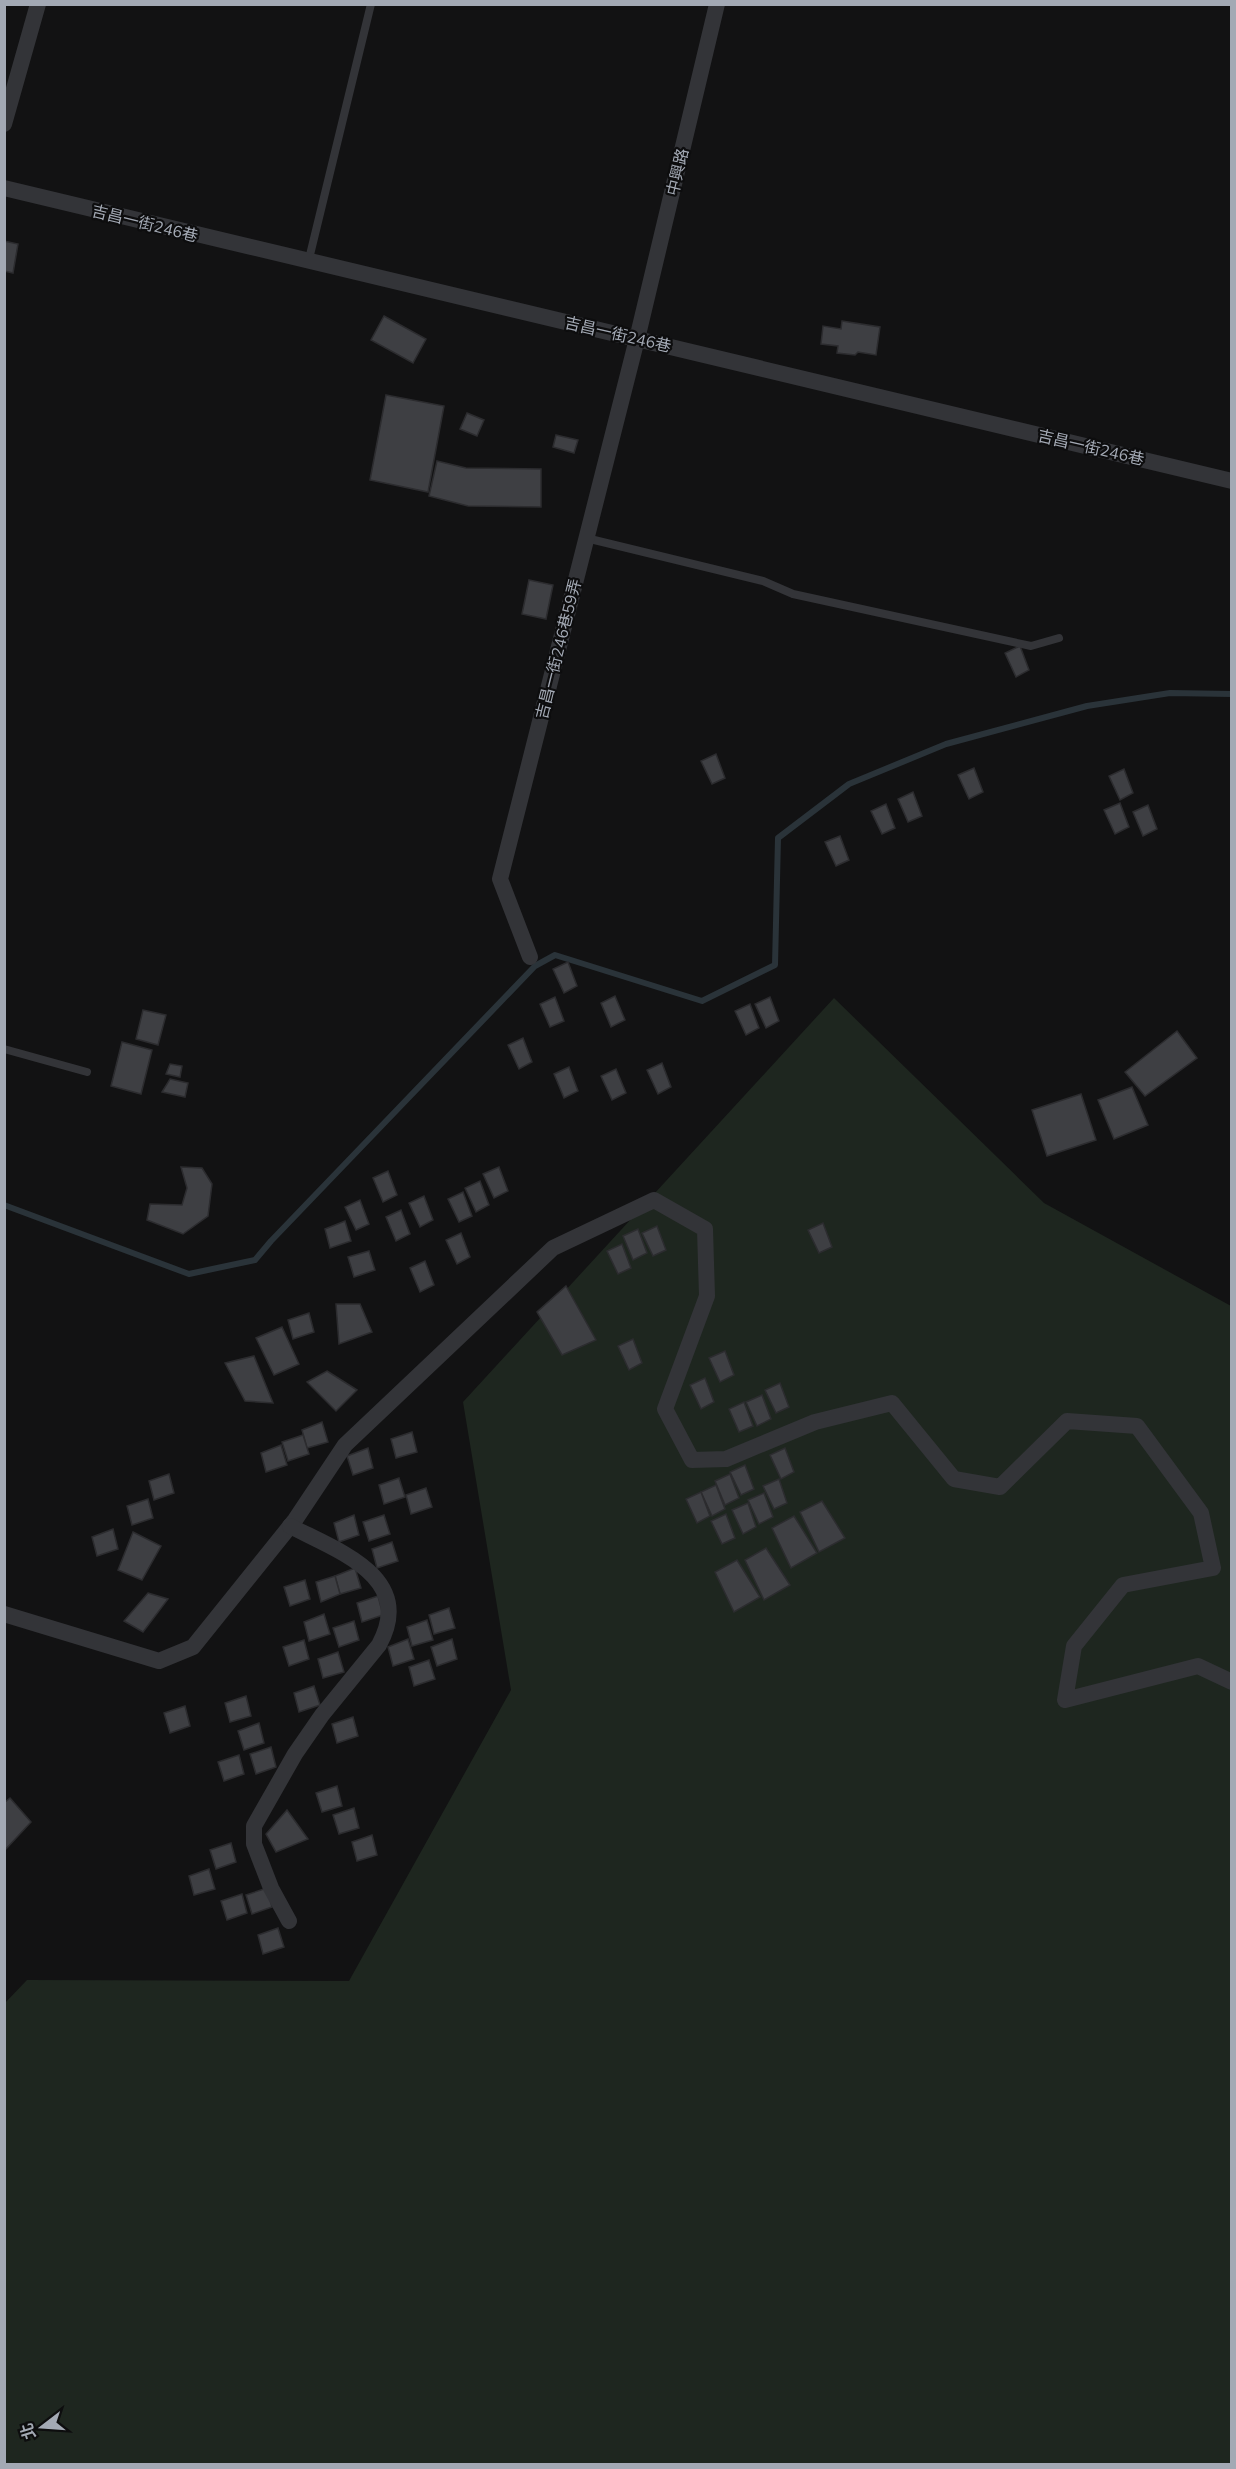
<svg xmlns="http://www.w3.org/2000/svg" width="1236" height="2469" font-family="'Nunito Sans','Noto Sans TC',sans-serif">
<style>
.green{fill:#1e261f}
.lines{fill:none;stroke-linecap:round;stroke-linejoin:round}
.stream{stroke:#2a3339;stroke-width:6}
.building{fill:#3e3f43;stroke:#2c2c2f;stroke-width:1.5}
.lane{stroke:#333438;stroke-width:8}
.street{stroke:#333438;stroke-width:16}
.labels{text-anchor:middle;stroke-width:4.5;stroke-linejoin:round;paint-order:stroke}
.street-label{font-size:16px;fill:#a3a9b4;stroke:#0d0d0e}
</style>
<rect width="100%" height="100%" fill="#121213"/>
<polygon class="green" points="834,998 1044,1203 1231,1306 1231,2464 5,2464 4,2004 27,1980 349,1981 511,1690 463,1402"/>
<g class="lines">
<polyline class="stream" points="4,1205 189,1274 255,1260 271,1241 535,966 555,955 702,1001 775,965 778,838 849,784 946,744 1087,706 1170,693 1232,694"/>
</g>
<g class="building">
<polygon points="4,241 18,244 13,273 4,271"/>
<polygon points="384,316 426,339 413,363 371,340"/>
<polygon points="842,321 880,327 876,355 858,352 855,355 837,353 838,346 821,344 823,326 841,329"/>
<polygon points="386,395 444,406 428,492 370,480"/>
<polygon points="467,413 484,420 477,436 460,429"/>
<polygon points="556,435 578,440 574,453 553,447"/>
<polygon points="437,461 466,468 541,469 541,507 468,506 429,496"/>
<polygon points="529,580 553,585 546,619 522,614"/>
<polygon points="1020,646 1029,670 1016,677 1005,653"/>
<polygon points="716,754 725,778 712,784 701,761"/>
<polygon points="974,768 983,792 969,799 958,775"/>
<polygon points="1124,769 1133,793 1120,800 1109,776"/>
<polygon points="913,792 922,816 908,822 898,799"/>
<polygon points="1120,803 1129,827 1115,834 1104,810"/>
<polygon points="886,804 895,828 882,834 871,811"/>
<polygon points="1148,805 1157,829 1143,836 1133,812"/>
<polygon points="840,836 849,860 836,866 825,842"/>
<polygon points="568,962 577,986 564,993 553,969"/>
<polygon points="615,996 625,1020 611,1027 601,1003"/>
<polygon points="555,997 564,1021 550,1027 540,1004"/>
<polygon points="770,997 779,1021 766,1028 755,1004"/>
<polygon points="750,1004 759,1028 746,1035 735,1011"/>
<polygon points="143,1010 166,1015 158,1045 136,1039"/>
<polygon points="1177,1031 1197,1058 1145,1096 1125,1072"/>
<polygon points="523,1038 532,1062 519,1069 508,1045"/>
<polygon points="122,1042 152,1050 141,1094 111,1086"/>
<polygon points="662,1063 671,1087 658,1094 647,1070"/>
<polygon points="170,1064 182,1066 180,1077 166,1074"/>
<polygon points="569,1067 578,1091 564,1098 554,1074"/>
<polygon points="616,1069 626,1093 612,1100 601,1076"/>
<polygon points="170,1079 188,1083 185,1097 162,1092"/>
<polygon points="1132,1087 1148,1125 1114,1139 1098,1100"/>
<polygon points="1081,1094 1096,1140 1047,1156 1032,1110"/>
<polygon points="181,1167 202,1168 212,1184 208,1216 183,1234 147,1220 150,1204 182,1205 187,1188"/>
<polygon points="499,1167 508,1191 494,1198 483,1174"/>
<polygon points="388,1171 397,1195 383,1202 373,1178"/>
<polygon points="480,1181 489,1205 476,1212 465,1188"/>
<polygon points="463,1192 472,1216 459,1222 448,1199"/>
<polygon points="424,1196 433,1220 420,1227 409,1203"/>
<polygon points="360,1200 369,1224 356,1230 345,1207"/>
<polygon points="401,1210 410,1234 396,1241 386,1217"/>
<polygon points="345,1221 351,1241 330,1248 325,1229"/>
<polygon points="823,1223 832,1247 819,1253 808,1230"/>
<polygon points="657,1226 666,1250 653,1256 642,1233"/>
<polygon points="638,1229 647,1253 633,1260 623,1236"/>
<polygon points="461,1233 470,1257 457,1264 446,1240"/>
<polygon points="622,1244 631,1268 618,1274 607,1251"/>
<polygon points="369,1251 375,1270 354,1277 348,1257"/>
<polygon points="425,1261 434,1285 420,1292 410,1268"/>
<polygon points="566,1286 596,1340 562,1355 537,1312"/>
<polygon points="336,1304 360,1304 372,1332 339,1344"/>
<polygon points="309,1313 314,1332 293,1339 288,1320"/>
<polygon points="282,1327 299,1364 274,1375 256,1338"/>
<polygon points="633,1339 642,1363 629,1370 618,1346"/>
<polygon points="725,1351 734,1375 720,1382 709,1358"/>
<polygon points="254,1356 273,1403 245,1401 225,1363"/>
<polygon points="327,1371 357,1390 336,1411 307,1382"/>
<polygon points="705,1378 714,1402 701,1409 690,1385"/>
<polygon points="780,1383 789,1407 776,1413 765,1390"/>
<polygon points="762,1395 771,1419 757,1426 746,1402"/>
<polygon points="744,1402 753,1426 739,1432 729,1409"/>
<polygon points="322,1422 328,1442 307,1448 302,1430"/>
<polygon points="412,1432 417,1452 396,1458 391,1439"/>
<polygon points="303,1435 309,1454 288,1461 282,1442"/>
<polygon points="281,1445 287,1465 266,1472 261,1453"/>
<polygon points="368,1448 373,1468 353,1475 347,1456"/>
<polygon points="785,1448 794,1472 781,1479 770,1455"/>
<polygon points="745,1465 754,1489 741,1495 730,1472"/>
<polygon points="169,1474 174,1493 154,1500 149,1481"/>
<polygon points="730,1474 739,1498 725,1505 715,1481"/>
<polygon points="399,1478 405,1497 384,1504 379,1485"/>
<polygon points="779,1479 787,1503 774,1509 763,1486"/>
<polygon points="716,1485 725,1509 712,1516 701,1492"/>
<polygon points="426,1488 432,1507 411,1514 406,1495"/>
<polygon points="701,1492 710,1516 697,1523 686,1499"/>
<polygon points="764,1493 773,1517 759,1524 748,1500"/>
<polygon points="148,1499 153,1518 132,1525 127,1506"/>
<polygon points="822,1501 845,1538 819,1552 800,1512"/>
<polygon points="748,1503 756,1527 743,1534 732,1510"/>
<polygon points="726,1514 735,1538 722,1544 711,1521"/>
<polygon points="354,1515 359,1535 339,1542 334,1523"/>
<polygon points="384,1515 390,1534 369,1541 363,1522"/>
<polygon points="794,1516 817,1553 791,1568 772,1528"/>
<polygon points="113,1529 118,1549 97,1556 92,1537"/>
<polygon points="133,1532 161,1546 142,1580 118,1570"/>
<polygon points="392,1542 398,1561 377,1568 372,1549"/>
<polygon points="766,1548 790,1585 764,1600 745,1560"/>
<polygon points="737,1560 760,1597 734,1612 715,1572"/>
<polygon points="355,1568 361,1588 340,1594 335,1576"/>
<polygon points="335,1576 340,1594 321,1602 316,1582"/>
<polygon points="305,1580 310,1599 290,1606 284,1587"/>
<polygon points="148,1593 168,1599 143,1632 124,1621"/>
<polygon points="378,1596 383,1615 362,1622 357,1603"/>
<polygon points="449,1608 455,1628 434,1634 429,1615"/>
<polygon points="324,1614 330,1634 309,1641 304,1622"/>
<polygon points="427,1620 433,1640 412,1646 407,1627"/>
<polygon points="354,1621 359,1640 339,1647 333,1628"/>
<polygon points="408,1639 414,1659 393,1666 388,1647"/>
<polygon points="452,1639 457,1659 437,1666 431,1647"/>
<polygon points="304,1640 309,1659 289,1666 283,1647"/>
<polygon points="338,1652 344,1672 323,1678 318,1659"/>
<polygon points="429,1660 435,1679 414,1686 409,1667"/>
<polygon points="314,1686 320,1705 299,1712 294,1693"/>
<polygon points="246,1696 251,1716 230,1722 225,1703"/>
<polygon points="185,1706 190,1726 170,1733 164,1713"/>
<polygon points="353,1717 358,1736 337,1743 332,1724"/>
<polygon points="259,1723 264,1743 244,1750 238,1731"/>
<polygon points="271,1747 276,1767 256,1774 250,1754"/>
<polygon points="239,1755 244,1774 224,1781 218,1762"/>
<polygon points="337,1786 342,1806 322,1812 316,1793"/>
<polygon points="10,1798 31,1822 4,1851 4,1803"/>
<polygon points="354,1808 359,1828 339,1834 333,1815"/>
<polygon points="287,1810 308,1839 276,1852 266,1834"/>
<polygon points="372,1835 377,1855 357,1861 352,1842"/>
<polygon points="231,1843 236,1862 216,1869 210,1850"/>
<polygon points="209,1869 215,1889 194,1895 189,1876"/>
<polygon points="267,1888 272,1907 252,1914 246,1895"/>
<polygon points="242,1894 247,1913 227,1920 221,1901"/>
<polygon points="278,1928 284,1947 263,1954 258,1935"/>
</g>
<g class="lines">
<g class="lane">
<polyline points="308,263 371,4"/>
<polyline points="586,538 763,581 793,594 1031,646 1059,638"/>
<polyline points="4,1049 87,1072"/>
</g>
<g class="street">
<polyline points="4,124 38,4"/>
<path d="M4,188C413,289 823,383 1232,481"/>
<polyline points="530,957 500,879 637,339 717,4"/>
<polyline points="4,1614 159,1661 193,1647 295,1520 345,1445 553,1248 654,1200 705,1229 707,1296 665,1409 692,1460 726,1459 815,1422 892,1403 954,1479 1000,1487 1067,1421 1137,1426 1201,1513 1213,1568 1123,1585 1074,1646 1065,1700 1198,1666 1232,1682"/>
<path d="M289,1921L271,1888L259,1857L254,1844V1826L295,1754L322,1715L379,1645C416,1577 338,1551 290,1526"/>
</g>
</g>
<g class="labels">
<g class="street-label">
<text transform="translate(677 172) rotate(-77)" y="6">中興路</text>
<text transform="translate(145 223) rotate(14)" y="6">吉昌一街246巷</text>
<text transform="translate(618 334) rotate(13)" y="6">吉昌一街246巷</text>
<text transform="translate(1091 447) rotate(13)" y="6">吉昌一街246巷</text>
<text transform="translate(558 649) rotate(-76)" y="6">吉昌一街246巷59弄</text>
</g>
</g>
<rect width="1236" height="2469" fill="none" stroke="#a3a9b4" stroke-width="12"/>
<g transform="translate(42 2427) rotate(253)" stroke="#0d0d0e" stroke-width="4.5" paint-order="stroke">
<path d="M0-4.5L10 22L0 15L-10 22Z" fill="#a3a9b4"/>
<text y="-9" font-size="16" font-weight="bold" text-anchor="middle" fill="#a3a9b4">北</text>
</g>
</svg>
